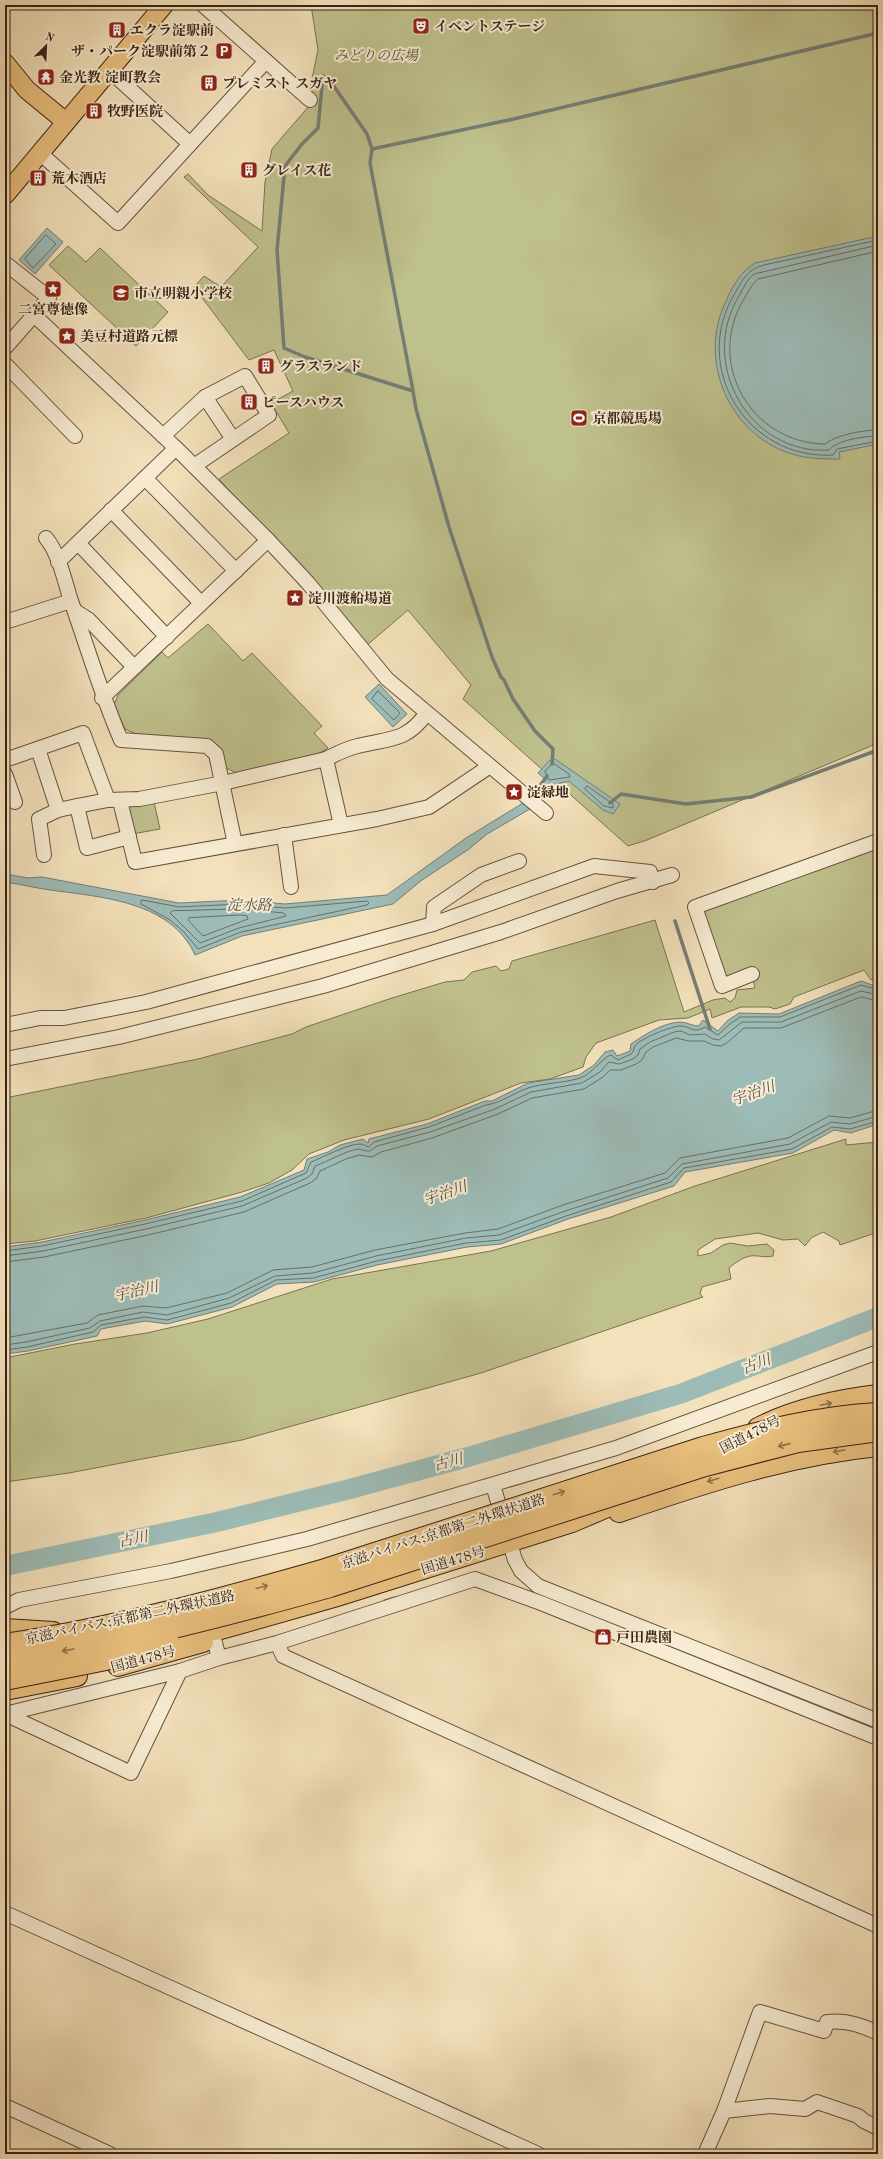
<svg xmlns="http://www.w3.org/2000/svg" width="883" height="2159" font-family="'Old Standard TT','Noto Serif JP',serif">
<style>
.green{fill:#bfc18d;stroke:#7b7250}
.water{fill:#9dbcb7;stroke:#747e76}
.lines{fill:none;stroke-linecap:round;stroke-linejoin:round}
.shore{stroke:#6a6f66;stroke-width:1}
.stream{stroke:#747e76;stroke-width:3.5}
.river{stroke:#9dbcb7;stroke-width:20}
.minor-casing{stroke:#66523e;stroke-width:16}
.major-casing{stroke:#372214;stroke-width:20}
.highway-casing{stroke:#372214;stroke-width:22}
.minor{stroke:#f7ecd3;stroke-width:14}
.major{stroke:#eac07e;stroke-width:18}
.highway{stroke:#eac07e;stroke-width:20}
.highway-bridge-casing{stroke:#372214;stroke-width:22;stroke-linecap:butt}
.highway-bridge{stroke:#eac07e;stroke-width:20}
.oneway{stroke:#907149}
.labels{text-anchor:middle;stroke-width:4;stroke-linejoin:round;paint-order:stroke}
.poi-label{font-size:14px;font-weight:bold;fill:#372214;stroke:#f7ecd3;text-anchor:start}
.park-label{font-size:14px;font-style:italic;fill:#594a32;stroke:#f7ecd3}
.street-label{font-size:14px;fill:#372214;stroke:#f7ecd3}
.water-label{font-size:15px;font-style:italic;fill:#565045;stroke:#f7ecd3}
</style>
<rect width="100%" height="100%" fill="#f3e1bb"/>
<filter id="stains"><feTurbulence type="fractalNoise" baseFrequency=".005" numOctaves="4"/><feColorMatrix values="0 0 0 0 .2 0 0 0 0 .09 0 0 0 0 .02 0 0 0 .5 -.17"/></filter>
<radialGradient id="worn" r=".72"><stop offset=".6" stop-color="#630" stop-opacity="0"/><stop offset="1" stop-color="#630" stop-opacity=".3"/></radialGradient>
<g class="green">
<polygon points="311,5 878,5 878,743 647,840 628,846 463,699 471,685 408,610 366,646 219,479 289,433 271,403 293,391 274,350 249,360 194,287 204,276 221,287 258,247 184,177 188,174 208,195 262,231 265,182 272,149 315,99 309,93 318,50"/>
<polygon points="68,246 86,262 100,248 168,312 136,346 49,265"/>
<polygon points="208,624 243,661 252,653 322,726 314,733 328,748 316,755 237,773 224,767 221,751 208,739 136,734 125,729 114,705 118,695 162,652 168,658"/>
<polygon points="154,802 160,829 132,834 126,812 129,806"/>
<polygon points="878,841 878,978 871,980 864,970 794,997 790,1004 775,1009 769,1007 741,1007 712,1018 710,1009 688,1018 659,1020 596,1043 586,1057 583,1067 550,1079 521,1083 429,1119 344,1140 309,1154 292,1170 269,1183 242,1192 146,1218 35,1241 5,1244 5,1098 198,1059 292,1034 306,1027 392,998 445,982 464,980 472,972 496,966 501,971 509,969 512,961 655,920 684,1012 713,1000 725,998 730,1002 735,998 737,990 755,988 752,975 722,986 695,907"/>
<path d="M846,1139V1145L878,1142V1232L840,1245L839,1241L823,1232L811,1238L805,1246L798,1239L783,1240L758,1233L715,1239L698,1250V1256L711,1253L723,1245L730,1243L748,1246L767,1244L774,1250L773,1256C764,1258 758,1255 750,1256C742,1258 735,1263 729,1268L731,1279L702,1287L700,1294L703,1297L481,1373L242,1440L69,1473L5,1482V1358L75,1344L147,1333L208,1319L332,1279L491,1251L611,1217L695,1186Z"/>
</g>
<g class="water">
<polygon points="47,228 63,242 35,274 19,260"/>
<path d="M878,236V444L839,452L840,459C824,459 807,459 792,454C729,435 697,360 726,301C732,287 741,271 755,263Z"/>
<polygon points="379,684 407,714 393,727 365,697"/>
<polygon points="551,759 555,759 620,804 613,814 603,810 569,781 551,785 539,801 532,795 545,779 538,773"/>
<path d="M523,803L530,809L487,834L469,849L422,880L393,904L242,936L195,955C171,901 101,897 50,890C35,888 20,884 5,882V874L28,878L42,877L179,903L241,900L285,904L387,895L466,838Z"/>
<path d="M861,981L878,987V1124L851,1133L834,1130L793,1153L685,1172L674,1186L568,1219L501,1244L467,1247L377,1265L314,1282L277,1284L232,1307L167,1324L145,1321L101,1329L97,1336L28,1351L5,1354V1247L42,1242L145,1220L240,1197L304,1170L307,1159L328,1152L340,1145L363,1139L368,1143L369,1139L427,1124L485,1101H492L528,1083L579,1075L594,1065L605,1052L613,1050L617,1056L630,1051L631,1044C644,1035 664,1022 681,1022C686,1022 692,1026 699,1026L703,1020L718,1031L727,1021L739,1013L779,1014Z"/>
</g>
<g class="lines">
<g class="shore">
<polygon points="46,235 56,244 33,268 25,259"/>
<path d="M878,240L764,265C748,269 743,279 735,293C690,367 747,460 833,455L837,449L878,441"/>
<path d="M878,245L754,274C747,279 743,289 739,296C698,363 749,455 829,450C837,440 865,436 878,436"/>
<path d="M878,251L758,279C752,284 748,292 744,299C705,363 751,443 825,444C836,435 863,430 878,430"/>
<polygon points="378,691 400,713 394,720 372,699"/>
<polygon points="553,763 569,774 570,777 549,780 545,772"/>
<polygon points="587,786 613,804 613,808 604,806 585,789"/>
<polygon points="142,900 179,907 241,904 285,908 367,901 369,903 367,905 241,932 198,949 184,932 170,920 141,904"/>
<polygon points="241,909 284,913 286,916 239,928 200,943 170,913 172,911"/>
<polygon points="241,915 247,916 248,919 203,936 188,920 189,918"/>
<path d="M5,1251L42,1246L145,1224L242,1201L306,1173L311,1162C324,1157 347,1144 360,1144C364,1144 365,1146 369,1147L374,1142L429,1127L486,1105C501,1103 514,1093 528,1088C543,1083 565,1083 580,1078C591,1075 604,1056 611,1055L618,1060L631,1054C635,1051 633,1049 635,1046C639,1039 674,1025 681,1026C692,1027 693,1034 705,1027L718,1035L730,1024L740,1017H780L861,985L878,990"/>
<path d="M5,1256L43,1251L146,1229L242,1206L307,1178L312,1174L315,1166C329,1161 343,1152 358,1149C362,1149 365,1152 370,1151L377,1146L430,1132L495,1109L531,1092L582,1083L600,1072L609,1062L619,1064L633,1059L638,1055L640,1049L650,1042L674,1032L681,1031L690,1035L705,1034L713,1039L719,1040L742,1022H781L861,991L878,995"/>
<polyline points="5,1262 44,1257 148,1235 244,1212 310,1183 316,1179 320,1171 346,1159 359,1155 372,1157 381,1152 432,1138 498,1114 532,1098 584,1089 603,1077 610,1070 621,1070 636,1064 642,1060 646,1052 653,1047 676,1038 689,1041 704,1041 713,1045 721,1046 728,1042 744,1028 781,1028 861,997 878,1001"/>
<polyline points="5,1338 87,1323 98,1315 143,1306 166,1308 227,1293 273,1270 312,1267 375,1250 465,1233 498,1229 563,1205 665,1173 680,1158 788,1138 829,1116 850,1118 878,1110"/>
<polyline points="5,1345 26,1342 90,1328 100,1321 143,1312 167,1315 229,1298 275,1276 313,1273 376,1256 466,1238 499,1235 565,1211 668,1178 682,1164 790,1144 831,1122 850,1124 878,1116"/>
<polyline points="5,1350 27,1347 93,1332 101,1325 144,1317 167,1320 231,1303 276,1280 313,1278 377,1261 466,1243 501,1240 566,1216 671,1182 684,1168 792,1149 832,1127 850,1129 878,1121"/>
</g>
<g class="stream">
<polyline points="372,149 509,120 878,33"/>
<polyline points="413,391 305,357 284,348 277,250 285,166 302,144 318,128 323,76 331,82 367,134 372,149 370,163 413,391 416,409 449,527 492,657 501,677 504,680 513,699 535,731 553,749 552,764"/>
<polyline points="539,787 547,776"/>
<polyline points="610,803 621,794 686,804 751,797 878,750"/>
<polyline points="675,921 710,1029"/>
<polyline points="385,1601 395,1598"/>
<polyline points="846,1718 868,1727"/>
</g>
<polyline class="river" points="5,1566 217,1522 346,1490 468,1457 680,1394 878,1317"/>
<g class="minor-casing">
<g id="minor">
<polyline points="203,5 310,100"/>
<polyline points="109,70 190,144"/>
<polyline points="40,153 118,223 266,61"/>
<polyline points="5,263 49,298 5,348"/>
<polyline points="35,316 176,448 268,540 308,583 387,679 546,813"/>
<polyline points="5,364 75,436"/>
<polyline points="205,397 233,439"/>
<polyline points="163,436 205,397 245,376 269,415 194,466"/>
<polyline points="145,478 236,571"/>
<polyline points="111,510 201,603"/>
<path d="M46,538C59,554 64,578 70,598C87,646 101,694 121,740L207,746L216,754L235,844"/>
<polyline points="78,543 167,637"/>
<polyline points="58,562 176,448"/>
<polyline points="75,611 89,620 134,667"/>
<polyline points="5,622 71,601"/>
<polyline points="102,698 268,540"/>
<polyline points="38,749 58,810"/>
<path d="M326,759C336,754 347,748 358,746C389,738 406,742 426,714"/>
<polyline points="5,760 83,733 108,800"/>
<polyline points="5,774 15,802"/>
<polyline points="120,801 135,862 377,819 429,807 490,766"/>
<polyline points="77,806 87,848 129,837"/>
<polyline points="284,835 291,887"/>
<polyline points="44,855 39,819 58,810 77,806 108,800 139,799 223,783 326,759 341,825"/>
<polyline points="433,924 434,907 481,875 519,861"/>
<polyline points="752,974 722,986 695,907 878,841"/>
<polyline points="5,1025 40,1018 64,1018 146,1002 433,924 594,866 650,872 653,882"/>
<polyline points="5,1059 119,1037 323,986 501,932 617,891 672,875"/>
<polyline points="493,1485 515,1560 521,1571 538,1586 878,1721"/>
<polyline points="5,1607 19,1600 171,1571 307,1539 616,1448 878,1352"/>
<polyline points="214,1639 219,1658"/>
<polyline points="277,1643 283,1656 878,1926"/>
<polyline points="5,1714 180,1671 219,1658 277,1643 475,1579 541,1603 878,1738"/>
<polyline points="5,1714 131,1773 180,1671"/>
<polyline points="5,1913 538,2154"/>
<path d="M878,2033C861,2025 846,2020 827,2022L824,2031L760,2012L724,2111L770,2106L805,2109L817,2102L858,2116L864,2121L878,2128"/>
<polyline points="5,2106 110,2154"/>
<polyline points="705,2154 724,2111"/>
</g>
</g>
<g class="major-casing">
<g id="major">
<polyline points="5,63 27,90 66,122"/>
<polyline points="5,195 164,5"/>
</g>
</g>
<g class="highway-casing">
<g id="highway">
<path d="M758,1428C795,1409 836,1400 878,1395"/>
<path d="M619,1512C704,1483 788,1455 878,1446"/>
<polyline points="5,1629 53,1632"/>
<polyline points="165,1636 221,1629 334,1597 572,1522 633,1496"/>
<polyline points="118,1666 203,1642"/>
<polyline points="5,1690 77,1676"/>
</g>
</g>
<use href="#minor" class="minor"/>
<use href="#major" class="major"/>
<use href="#highway" class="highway"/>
<g class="highway-bridge-casing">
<g id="highway-bridge">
<path d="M5,1644C113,1628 220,1599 325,1569L703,1447C761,1431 818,1416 878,1413"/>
<path d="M5,1661C115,1645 223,1617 330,1587L705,1466L798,1442L878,1431"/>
<polyline points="5,1680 106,1660 169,1642"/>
</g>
</g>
<use href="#highway-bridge" class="highway-bridge"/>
</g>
<defs><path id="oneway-shaft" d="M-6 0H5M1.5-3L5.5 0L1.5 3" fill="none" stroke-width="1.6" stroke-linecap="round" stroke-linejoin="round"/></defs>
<g class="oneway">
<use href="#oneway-shaft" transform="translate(826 1404) rotate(-12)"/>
<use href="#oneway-shaft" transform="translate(784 1445) rotate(167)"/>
<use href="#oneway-shaft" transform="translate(839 1451) rotate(171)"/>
<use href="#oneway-shaft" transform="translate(713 1480) rotate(164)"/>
<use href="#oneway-shaft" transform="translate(559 1493) rotate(-18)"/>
<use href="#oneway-shaft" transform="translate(262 1587) rotate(-15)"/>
<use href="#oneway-shaft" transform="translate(68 1650) rotate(170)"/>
</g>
<defs>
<g id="theatre-square" transform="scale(0.9)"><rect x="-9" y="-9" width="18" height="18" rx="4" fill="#8f2418" stroke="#f7ecd3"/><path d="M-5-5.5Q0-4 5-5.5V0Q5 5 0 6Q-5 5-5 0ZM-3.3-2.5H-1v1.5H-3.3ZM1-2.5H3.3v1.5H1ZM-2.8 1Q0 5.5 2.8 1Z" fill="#fff"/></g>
<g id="building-square" transform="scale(0.9)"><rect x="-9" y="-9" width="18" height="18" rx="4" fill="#8f2418" stroke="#f7ecd3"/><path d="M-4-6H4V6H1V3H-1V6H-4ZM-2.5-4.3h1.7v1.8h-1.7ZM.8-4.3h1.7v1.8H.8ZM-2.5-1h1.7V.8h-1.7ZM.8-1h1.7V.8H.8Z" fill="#fff"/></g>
<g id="parking-square" transform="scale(0.9)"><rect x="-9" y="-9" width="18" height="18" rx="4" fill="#8f2418" stroke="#f7ecd3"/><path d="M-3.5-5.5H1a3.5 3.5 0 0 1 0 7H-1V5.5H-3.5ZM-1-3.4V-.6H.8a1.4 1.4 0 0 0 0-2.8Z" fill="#fff"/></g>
<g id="temple-square" transform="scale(0.9)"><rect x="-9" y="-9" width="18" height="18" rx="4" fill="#8f2418" stroke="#f7ecd3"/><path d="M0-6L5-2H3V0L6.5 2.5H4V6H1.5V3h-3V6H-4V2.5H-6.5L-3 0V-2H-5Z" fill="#fff"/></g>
<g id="sight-square" transform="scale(0.9)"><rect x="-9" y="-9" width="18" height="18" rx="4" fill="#8f2418" stroke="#f7ecd3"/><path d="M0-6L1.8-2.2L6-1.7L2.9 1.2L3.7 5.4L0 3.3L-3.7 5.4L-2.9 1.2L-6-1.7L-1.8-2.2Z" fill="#fff"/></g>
<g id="school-square" transform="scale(0.9)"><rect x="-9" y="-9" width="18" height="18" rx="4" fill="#8f2418" stroke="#f7ecd3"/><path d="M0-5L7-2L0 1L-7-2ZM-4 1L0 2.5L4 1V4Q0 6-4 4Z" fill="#fff"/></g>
<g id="stadium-square" transform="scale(0.9)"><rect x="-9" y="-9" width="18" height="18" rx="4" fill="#8f2418" stroke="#f7ecd3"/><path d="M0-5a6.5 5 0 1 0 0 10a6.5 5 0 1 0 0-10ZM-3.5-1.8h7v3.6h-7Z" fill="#fff"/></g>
<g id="shop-square" transform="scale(0.9)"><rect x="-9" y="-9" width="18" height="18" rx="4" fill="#8f2418" stroke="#f7ecd3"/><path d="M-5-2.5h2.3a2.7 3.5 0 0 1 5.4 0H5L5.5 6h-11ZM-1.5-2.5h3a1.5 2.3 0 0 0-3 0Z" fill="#fff"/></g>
</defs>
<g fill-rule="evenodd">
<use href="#theatre-square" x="421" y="26"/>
<use href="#building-square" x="117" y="30"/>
<use href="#parking-square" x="224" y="51"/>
<use href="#temple-square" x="46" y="77"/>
<use href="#building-square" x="209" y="83"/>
<use href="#building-square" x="94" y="111"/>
<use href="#building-square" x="249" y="170"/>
<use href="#building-square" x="38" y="178"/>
<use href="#sight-square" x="53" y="289"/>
<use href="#school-square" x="121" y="293"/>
<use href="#sight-square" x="67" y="336"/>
<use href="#building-square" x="266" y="366"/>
<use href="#building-square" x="249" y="402"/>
<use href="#stadium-square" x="579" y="418"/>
<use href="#sight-square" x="295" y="598"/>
<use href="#sight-square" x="514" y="792"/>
<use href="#shop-square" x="603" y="1637"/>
</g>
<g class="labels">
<g class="poi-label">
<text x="434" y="31">イベントステージ</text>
<text x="130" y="35">エクラ淀駅前</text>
<text x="211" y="56" text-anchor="end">ザ・パーク淀駅前第２</text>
<text x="59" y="82">金光教 淀町教会</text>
<text x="222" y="88">プレミスト スガヤ</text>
<text x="107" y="116">牧野医院</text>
<text x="262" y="175">グレイス花</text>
<text x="51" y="183">荒木酒店</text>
<text x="134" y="298">市立明親小学校</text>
<text x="53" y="314" text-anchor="middle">二宮尊徳像</text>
<text x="80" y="341">美豆村道路元標</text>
<text x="279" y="371">グラスランド</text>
<text x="262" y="407">ピースハウス</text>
<text x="592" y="423">京都競馬場</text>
<text x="308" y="603">淀川渡船場道</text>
<text x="527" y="797">淀緑地</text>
<text x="616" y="1642">戸田農園</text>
</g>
<g class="park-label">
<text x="376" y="60">みどりの広場</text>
</g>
<g class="street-label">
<text transform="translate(750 1434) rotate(-27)" y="5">国道478号</text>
<text transform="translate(443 1531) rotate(-18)" y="5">京滋バイパス;京都第二外環状道路</text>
<text transform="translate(453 1560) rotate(-17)" y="5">国道478号</text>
<text transform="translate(130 1617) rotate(-12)" y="5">京滋バイパス;京都第二外環状道路</text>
<text transform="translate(143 1659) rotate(-15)" y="5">国道478号</text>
</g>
<g class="water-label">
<text x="249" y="910">淀水路</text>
<text transform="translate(753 1093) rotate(-20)" y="5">宇治川</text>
<text transform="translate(445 1193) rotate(-19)" y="5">宇治川</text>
<text transform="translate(136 1291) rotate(-13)" y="5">宇治川</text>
<text transform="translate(756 1364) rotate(-21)" y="5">古川</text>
<text transform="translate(448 1462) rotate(-15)" y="5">古川</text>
<text transform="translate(133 1539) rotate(-12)" y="5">古川</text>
</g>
</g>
<rect width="883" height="2159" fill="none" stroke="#f3e1bb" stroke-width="20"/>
<rect x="6" y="6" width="871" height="2147" fill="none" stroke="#372214" stroke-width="2"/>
<rect x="10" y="10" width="863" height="2139" fill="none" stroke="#372214"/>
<g transform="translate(46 46) rotate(24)" stroke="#f7ecd3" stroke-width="3" paint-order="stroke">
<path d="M0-3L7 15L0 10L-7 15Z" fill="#372214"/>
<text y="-6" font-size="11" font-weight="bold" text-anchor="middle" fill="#372214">N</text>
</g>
<rect width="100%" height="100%" filter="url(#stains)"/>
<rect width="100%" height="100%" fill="url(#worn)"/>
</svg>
